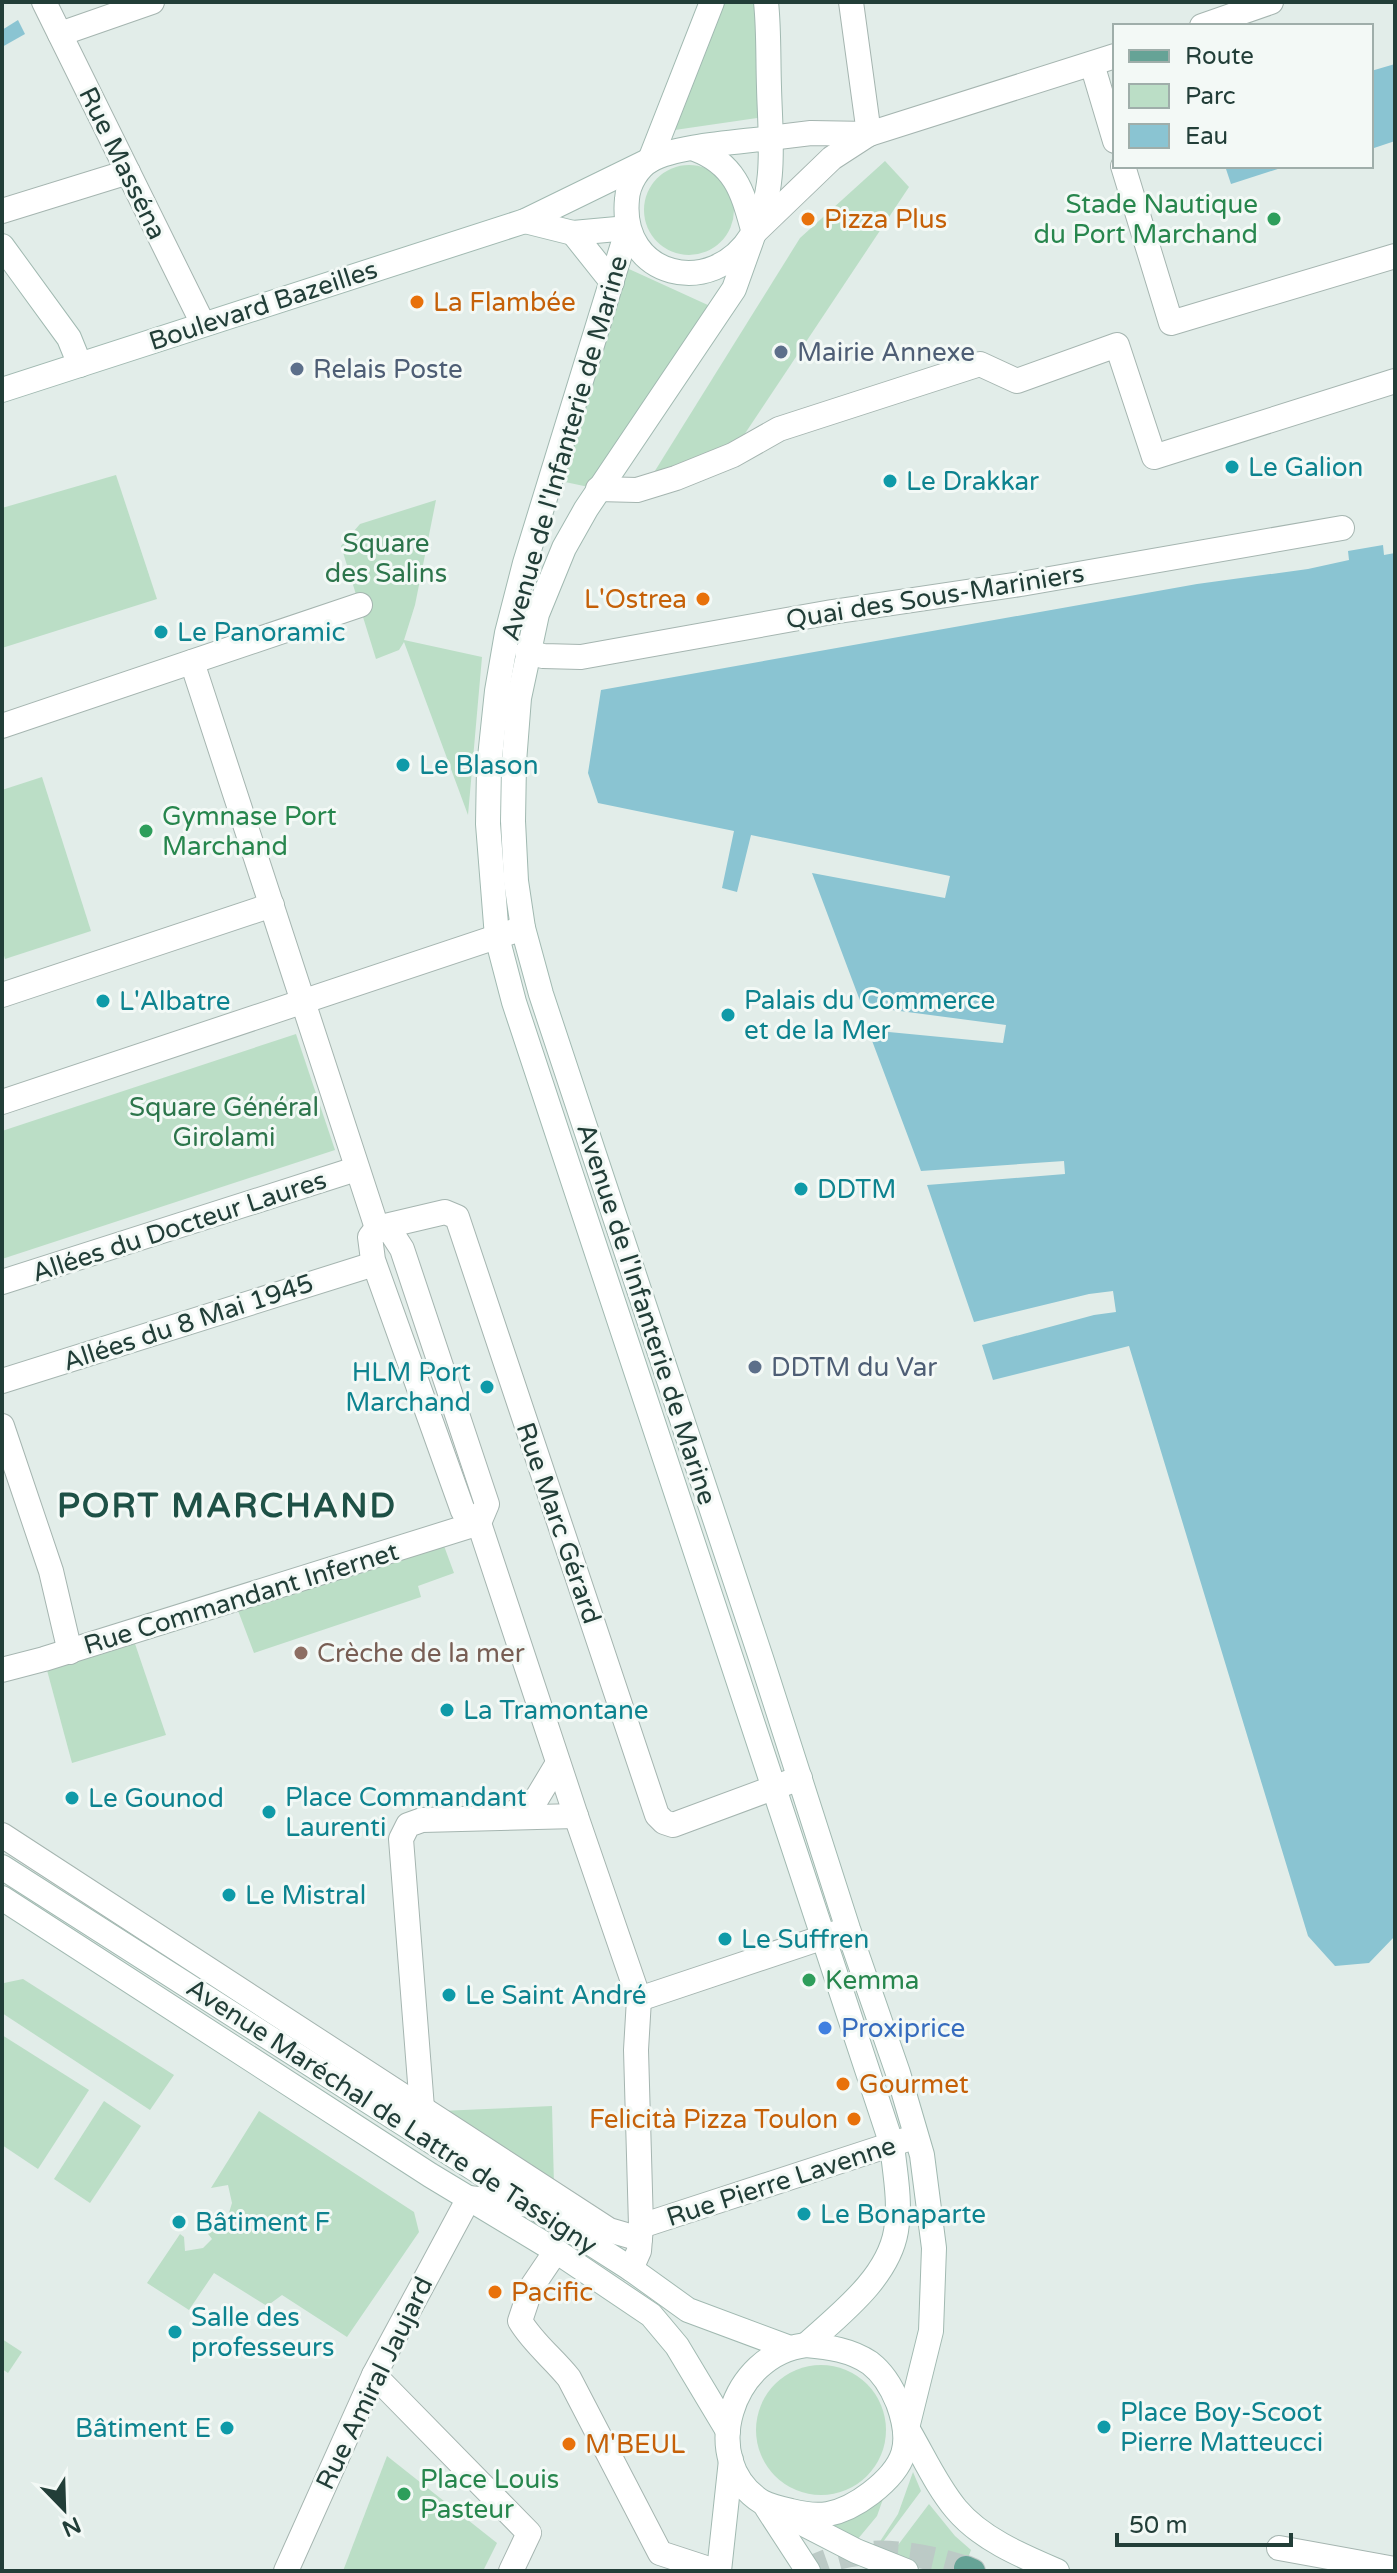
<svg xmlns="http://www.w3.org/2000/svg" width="1397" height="2573" font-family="'Varela Round',sans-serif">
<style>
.green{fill:#bbdec6}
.water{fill:#8ac4d2}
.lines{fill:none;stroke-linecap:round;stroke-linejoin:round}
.primary-tunnel{stroke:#bccac6;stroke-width:24;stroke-dasharray:24 12;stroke-linecap:butt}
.street-casing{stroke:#a5b5b0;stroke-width:26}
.secondary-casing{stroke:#a1b9b1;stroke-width:26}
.primary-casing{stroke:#c1c9c7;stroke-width:26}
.street{stroke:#fff;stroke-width:24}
.secondary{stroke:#fff;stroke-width:24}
.primary{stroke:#66a396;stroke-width:24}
.food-dot{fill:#e8710a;stroke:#f3f9f6;stroke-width:3}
.leisure-dot{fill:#2e9e5b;stroke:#f3f9f6;stroke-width:3}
.service-dot{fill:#5c6f8a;stroke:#f3f9f6;stroke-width:3}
.culture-dot{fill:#0f9aa8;stroke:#f3f9f6;stroke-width:3}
.education-dot{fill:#8d6e63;stroke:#f3f9f6;stroke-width:3}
.shop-dot{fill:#3f7fe0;stroke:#f3f9f6;stroke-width:3}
.labels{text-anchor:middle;stroke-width:6;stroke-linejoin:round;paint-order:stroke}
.street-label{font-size:26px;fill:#223e38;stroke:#f3f9f6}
.leisure-label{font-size:26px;fill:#27864d;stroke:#f3f9f6;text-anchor:start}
.food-label{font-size:26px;fill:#c56008;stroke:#f3f9f6;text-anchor:start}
.service-label{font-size:26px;fill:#4e5e75;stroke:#f3f9f6;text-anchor:start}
.culture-label{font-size:26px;fill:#0d838f;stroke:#f3f9f6;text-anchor:start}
.park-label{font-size:26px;fill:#2c754b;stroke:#f3f9f6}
.education-label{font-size:26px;fill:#785e54;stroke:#f3f9f6;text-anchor:start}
.shop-label{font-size:26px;fill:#366cbe;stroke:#f3f9f6;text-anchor:start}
.district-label{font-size:34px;font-weight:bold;letter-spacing:2px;fill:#1e5146;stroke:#f3f9f6}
</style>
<rect width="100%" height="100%" fill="#e2ede9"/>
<g class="green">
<polygon points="712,2 766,2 770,116 661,132"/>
<polygon points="885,161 909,187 736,447 653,474 800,238"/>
<circle cx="689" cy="210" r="45"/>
<polygon points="618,264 721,311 598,489 551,479"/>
<polygon points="116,475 157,599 2,648 2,508"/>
<polygon points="436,500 415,605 404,640 482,657 468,815 404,642 399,650 376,659 341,546 360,524"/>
<polygon points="42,777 91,931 5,959 2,949 2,790"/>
<polygon points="296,1034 335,1150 2,1259 2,1131"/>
<polygon points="440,1535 454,1573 418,1586 421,1597 254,1653 234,1600"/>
<polygon points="131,1632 166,1735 72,1763 44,1659"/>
<polygon points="23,1979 174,2075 150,2110 2,2013 4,1983"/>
<polygon points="2,2035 89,2090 38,2169 2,2145"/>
<polygon points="104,2101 141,2126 90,2203 54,2179"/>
<polygon points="552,2106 554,2186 440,2111"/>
<polygon points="259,2111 414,2212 419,2232 347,2337 282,2295 267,2306 214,2273 189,2310 147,2283 180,2234 184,2237 185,2251 203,2248 212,2239 205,2230 214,2219 216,2212 228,2216 232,2203 228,2185 211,2188"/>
<polygon points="2,2339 22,2352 8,2373 2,2369"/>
<circle cx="821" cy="2430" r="65"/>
<polygon points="387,2456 497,2543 483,2571 343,2571"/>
<polygon points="913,2472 921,2491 880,2546 877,2546 898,2514"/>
<polygon points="883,2499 877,2516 857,2540 816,2524 853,2518"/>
<polygon points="929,2504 955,2536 971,2550 963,2571 932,2571 896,2554 895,2549"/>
</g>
<g class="water">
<polygon points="18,20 25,34 2,47 2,30"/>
<polygon points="1395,64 1395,141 1371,149 1371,71"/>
<polygon points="1225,166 1284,166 1284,167 1231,184"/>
<polygon points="1383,545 1384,555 1395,553 1395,1936 1369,1963 1335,1966 1308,1936 1129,1346 993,1380 982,1345 1094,1315 1116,1312 1113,1291 1089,1294 974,1322 927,1185 1065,1174 1064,1161 921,1171 868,1030 1003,1043 1006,1025 862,1006 812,873 945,898 950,876 751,835 737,892 722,888 734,831 598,803 588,773 601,690 1197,584 1308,569 1349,560 1348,551"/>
</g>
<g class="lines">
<path class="primary-tunnel" d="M805,2571C854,2543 914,2551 966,2568"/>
<g class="street-casing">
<g id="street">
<polyline points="44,2 203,324"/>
<polyline points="851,2 869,134"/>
<polyline points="1202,26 1271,2"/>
<polyline points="60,34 152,2"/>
<polyline points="1092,64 1115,141"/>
<polyline points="770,138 811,133 869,134 1115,56"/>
<polyline points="1123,166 1171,323 1395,256"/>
<polyline points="2,211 128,172"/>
<polyline points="754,233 832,158 869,134"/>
<polyline points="598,489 637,490 676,478 733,455 779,429 980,364 1017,381 1117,345 1154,457 1395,381"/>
<polyline points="527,652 543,656 581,657 832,612 1021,584 1342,528"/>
<polyline points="192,662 377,1228"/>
<polyline points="2,726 360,605"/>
<polyline points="2,995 272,905"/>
<polyline points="2,1102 523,928"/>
<polyline points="377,1228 370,1237 373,1260 463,1511 479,1523 576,1816 639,1999 636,2050 641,2226 639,2251 631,2269"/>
<polyline points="377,1228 445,1212 457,1217 657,1815 664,1822 673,1825 800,1778"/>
<polyline points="377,1228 391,1232 402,1249 487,1504 479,1523"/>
<polyline points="2,1282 356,1169"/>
<polyline points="2,1381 374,1264"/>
<polyline points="2,1426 51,1571 70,1652"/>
<polyline points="2,1670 44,1659 479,1523"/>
<polyline points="508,1816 537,1798 558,1763"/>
<polyline points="2,1835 609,2230 640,2239"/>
<polyline points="639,1999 842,1931"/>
<polyline points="419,2119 422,2108 401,1839 408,1825 422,1820 576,1816"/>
<polyline points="641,2226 911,2138"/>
<path d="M556,2251L531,2288L520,2321C533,2343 553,2358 569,2378L660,2553L715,2571"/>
<polyline points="374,2375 529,2533 511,2571"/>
<polyline points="1279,2548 1395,2569"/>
<polyline points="286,2571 374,2375 469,2198 530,2205"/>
</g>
</g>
<g class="secondary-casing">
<g id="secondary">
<path d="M766,2C769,30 768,59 769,87C770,134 778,193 752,235C712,300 619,277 627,199C628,184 638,167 651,160C675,146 741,142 770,138"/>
<path d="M695,149C737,165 743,194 754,233"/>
<polyline points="650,160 712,2"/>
<polyline points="525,221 573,233 628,228"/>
<path d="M628,228L525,563L507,633L497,691L489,767L488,824L497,937L514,1002L892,2145C895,2173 901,2203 896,2231C888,2278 840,2314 806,2345"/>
<polyline points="573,233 612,282"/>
<polyline points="754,233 734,289 586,509 564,548 537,614 519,698 514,762 513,821 516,881 523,928 541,994 762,1661 848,1929 898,2073 922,2155 934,2248 931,2331 907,2428"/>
<polyline points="2,246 69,338 80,365"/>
<polyline points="2,390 525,221 650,160"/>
<polyline points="2,1867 631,2269 688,2310 790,2348"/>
<polyline points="2,1898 430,2175 556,2251 651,2315 677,2346 728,2431"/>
<path d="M806,2345C829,2347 851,2350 870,2363C883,2373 892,2388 898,2403C913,2444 906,2466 871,2493C858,2503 844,2511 828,2514C816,2516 803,2514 791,2511C782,2509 770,2506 762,2502C697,2461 731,2354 806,2345Z"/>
<path d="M907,2428C923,2455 936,2485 956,2509C981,2539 1022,2556 1057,2571"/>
<polyline points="767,2508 808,2571"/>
<polyline points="790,2517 856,2551 906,2571"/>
<polyline points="719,2571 731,2460"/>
</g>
</g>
<g class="primary-casing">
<polyline id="primary" points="966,2568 973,2571"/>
</g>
<use href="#street" class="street"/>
<use href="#secondary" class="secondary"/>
<use href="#primary" class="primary"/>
</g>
<g class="food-dot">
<circle cx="808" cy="219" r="8"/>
<circle cx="417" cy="302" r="8"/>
<circle cx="703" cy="599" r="8"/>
<circle cx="843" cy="2084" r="8"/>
<circle cx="854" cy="2119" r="8"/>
<circle cx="495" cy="2292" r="8"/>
<circle cx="569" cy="2444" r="8"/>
</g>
<g class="leisure-dot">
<circle cx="1274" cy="219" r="8"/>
<circle cx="146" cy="831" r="8"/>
<circle cx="809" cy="1980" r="8"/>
<circle cx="404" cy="2494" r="8"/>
</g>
<g class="service-dot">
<circle cx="781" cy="352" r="8"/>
<circle cx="297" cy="369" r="8"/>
<circle cx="755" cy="1367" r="8"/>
</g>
<g class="culture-dot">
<circle cx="1232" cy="467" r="8"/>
<circle cx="890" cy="481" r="8"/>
<circle cx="161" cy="632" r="8"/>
<circle cx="403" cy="765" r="8"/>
<circle cx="103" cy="1001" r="8"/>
<circle cx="728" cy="1015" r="8"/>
<circle cx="801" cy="1189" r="8"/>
<circle cx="487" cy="1387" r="8"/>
<circle cx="447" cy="1710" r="8"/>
<circle cx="72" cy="1798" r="8"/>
<circle cx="269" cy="1812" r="8"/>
<circle cx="229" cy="1895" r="8"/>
<circle cx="725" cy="1939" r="8"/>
<circle cx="449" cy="1995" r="8"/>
<circle cx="804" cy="2214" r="8"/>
<circle cx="179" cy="2222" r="8"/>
<circle cx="175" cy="2332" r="8"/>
<circle cx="1104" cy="2427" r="8"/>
<circle cx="227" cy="2428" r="8"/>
</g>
<circle class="education-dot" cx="301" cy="1653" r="8"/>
<circle class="shop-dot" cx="825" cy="2028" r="8"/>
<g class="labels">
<g class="street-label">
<text transform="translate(123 163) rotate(64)" y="9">Rue Masséna</text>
<text transform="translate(263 305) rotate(-18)" y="9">Boulevard Bazeilles</text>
<text transform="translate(564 448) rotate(-74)" y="9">Avenue de l'Infanterie de Marine</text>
<text transform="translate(935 596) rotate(-9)" y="9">Quai des Sous-Mariniers</text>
<text transform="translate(179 1226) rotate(-18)" y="9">Allées du Docteur Laures</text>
<text transform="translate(647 1314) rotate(72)" y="9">Avenue de l'Infanterie de Marine</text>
<text transform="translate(188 1322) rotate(-18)" y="9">Allées du 8 Mai 1945</text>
<text transform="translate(559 1523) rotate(71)" y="9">Rue Marc Gérard</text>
<text transform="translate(241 1598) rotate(-17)" y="9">Rue Commandant Infernet</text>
<text transform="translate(392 2116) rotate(33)" y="9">Avenue Maréchal de Lattre de Tassigny</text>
<text transform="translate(781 2181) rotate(-18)" y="9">Rue Pierre Lavenne</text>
<text transform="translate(374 2383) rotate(-64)" y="9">Rue Amiral Jaujard</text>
</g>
<g class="leisure-label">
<text x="1258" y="213" text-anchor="end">Stade Nautique<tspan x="1258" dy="30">du Port Marchand</tspan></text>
<text x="162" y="825">Gymnase Port<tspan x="162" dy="30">Marchand</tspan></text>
<text x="825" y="1989">Kemma</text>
<text x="420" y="2488">Place Louis<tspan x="420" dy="30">Pasteur</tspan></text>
</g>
<g class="food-label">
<text x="824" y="228">Pizza Plus</text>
<text x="433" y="311">La Flambée</text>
<text x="687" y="608" text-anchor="end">L'Ostrea</text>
<text x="859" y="2093">Gourmet</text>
<text x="838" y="2128" text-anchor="end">Felicità Pizza Toulon</text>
<text x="511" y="2301">Pacific</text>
<text x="585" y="2453">M'BEUL</text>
</g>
<g class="service-label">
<text x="797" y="361">Mairie Annexe</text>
<text x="313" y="378">Relais Poste</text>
<text x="771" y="1376">DDTM du Var</text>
</g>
<g class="culture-label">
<text x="1248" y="476">Le Galion</text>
<text x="906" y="490">Le Drakkar</text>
<text x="177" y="641">Le Panoramic</text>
<text x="419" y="774">Le Blason</text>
<text x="744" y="1009">Palais du Commerce<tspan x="744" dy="30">et de la Mer</tspan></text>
<text x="119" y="1010">L'Albatre</text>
<text x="817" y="1198">DDTM</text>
<text x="471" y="1381" text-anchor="end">HLM Port<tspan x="471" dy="30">Marchand</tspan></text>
<text x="463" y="1719">La Tramontane</text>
<text x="285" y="1806">Place Commandant<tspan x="285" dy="30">Laurenti</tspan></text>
<text x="88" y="1807">Le Gounod</text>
<text x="245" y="1904">Le Mistral</text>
<text x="741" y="1948">Le Suffren</text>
<text x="465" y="2004">Le Saint André</text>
<text x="820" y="2223">Le Bonaparte</text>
<text x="195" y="2231">Bâtiment F</text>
<text x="191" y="2326">Salle des<tspan x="191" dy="30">professeurs</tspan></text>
<text x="1120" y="2421">Place Boy-Scoot<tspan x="1120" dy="30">Pierre Matteucci</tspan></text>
<text x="211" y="2437" text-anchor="end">Bâtiment E</text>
</g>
<g class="park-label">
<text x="386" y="552">Square<tspan x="386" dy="30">des Salins</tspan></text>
<text x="224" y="1116">Square Général<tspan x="224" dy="30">Girolami</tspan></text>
</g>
<g class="education-label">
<text x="317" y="1662">Crèche de la mer</text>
</g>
<g class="shop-label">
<text x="841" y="2037">Proxiprice</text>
</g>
<g class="district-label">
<text x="227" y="1517">PORT MARCHAND</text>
</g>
</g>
<rect width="1397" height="2573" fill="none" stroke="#223e38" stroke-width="8"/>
<rect x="1113" y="24" width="260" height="144" fill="#f3f9f6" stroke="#9faeaa" stroke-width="2"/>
<rect x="1129" y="50" width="40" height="12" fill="#66a396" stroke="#9faeaa" stroke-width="2"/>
<text x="1185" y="64" font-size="24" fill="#223e38">Route</text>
<rect x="1129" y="84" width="40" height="24" fill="#bbdec6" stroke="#9faeaa" stroke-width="2"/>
<text x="1185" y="104" font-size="24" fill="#223e38">Parc</text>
<rect x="1129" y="124" width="40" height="24" fill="#8ac4d2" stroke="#9faeaa" stroke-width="2"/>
<text x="1185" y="144" font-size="24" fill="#223e38">Eau</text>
<g transform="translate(64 2509) rotate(157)" stroke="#f3f9f6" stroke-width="6" paint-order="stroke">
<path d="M0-6L14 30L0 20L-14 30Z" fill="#223e38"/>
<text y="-12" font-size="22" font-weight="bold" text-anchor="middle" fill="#223e38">N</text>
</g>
<path d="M1117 2533v12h174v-12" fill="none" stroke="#223e38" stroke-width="4"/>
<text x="1129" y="2533" font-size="24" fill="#223e38" stroke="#f3f9f6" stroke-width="6" paint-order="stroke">50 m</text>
</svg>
